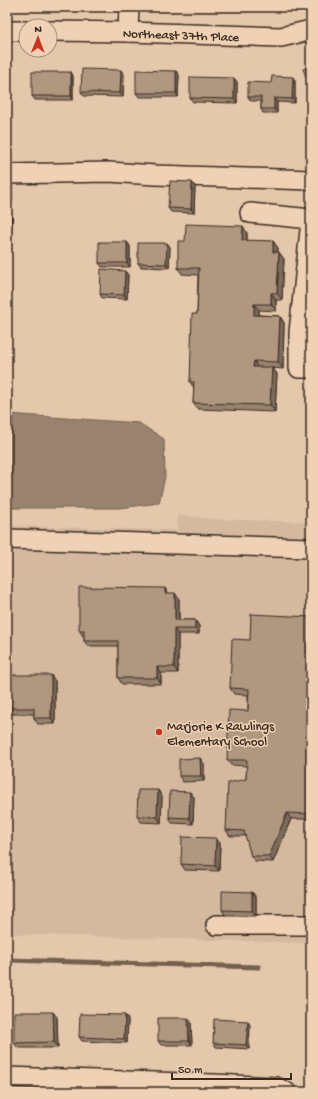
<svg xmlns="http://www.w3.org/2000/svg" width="318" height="1099" font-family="'Gochi Hand',sans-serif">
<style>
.built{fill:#d4b99f}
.water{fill:#9a836e;stroke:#745f4e}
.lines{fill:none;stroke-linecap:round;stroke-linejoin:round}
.stream{stroke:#745f4e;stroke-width:5}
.minor-casing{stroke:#3b2a1e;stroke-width:22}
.minor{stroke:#efd2b5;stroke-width:19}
.wall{fill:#97826e;stroke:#3b2a1e}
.shaded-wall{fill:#7b6a5a;stroke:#3b2a1e}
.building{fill:#b09780;stroke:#3b2a1e}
.poi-dot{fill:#c8321e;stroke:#efd2b5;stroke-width:1.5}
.labels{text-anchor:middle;stroke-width:3;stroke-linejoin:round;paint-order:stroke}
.street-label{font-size:13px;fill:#3b2a1e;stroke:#efd2b5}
.poi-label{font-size:13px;fill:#3b2a1e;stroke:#efd2b5;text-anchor:start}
</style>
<rect width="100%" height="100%" fill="#e4c8ac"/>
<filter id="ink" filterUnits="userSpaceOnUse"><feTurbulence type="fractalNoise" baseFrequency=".025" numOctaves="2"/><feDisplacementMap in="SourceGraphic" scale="8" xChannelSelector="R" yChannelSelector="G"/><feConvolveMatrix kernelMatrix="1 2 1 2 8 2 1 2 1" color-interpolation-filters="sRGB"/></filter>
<g filter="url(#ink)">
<polygon class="built" points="177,515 211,519 311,522 311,943 7,934 7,526 177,530"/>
<polygon class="water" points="7,414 139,423 164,439 165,477 159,503 120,508 7,508"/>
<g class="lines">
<polyline class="stream" points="7,960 259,967"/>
<g class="minor-casing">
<g id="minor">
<polyline points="7,31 26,31"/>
<polyline points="50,31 128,32 281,37 311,30"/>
<polyline points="128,32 129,7"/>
<polyline points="7,174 109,172 155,175 311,180"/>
<polyline points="250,213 311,219"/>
<polyline points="311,221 299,332 299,368 311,368"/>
<polyline points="7,539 311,548"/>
<polyline points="216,925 311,925"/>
<polyline points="7,1077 214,1084 276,1087 286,1092"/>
</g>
</g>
<use href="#minor" class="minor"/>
</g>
<g class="wall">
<polygon points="176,71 179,75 178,97 139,97 136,93"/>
<polygon points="71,72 73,76 73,100 35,100 32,96"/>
<polygon points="124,74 123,97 84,96 81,92"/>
<polygon points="234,78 237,82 237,103 193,102 190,98"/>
<polygon points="295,81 295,103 277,102 277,113 263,113 261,109 261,101 251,101 248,97 271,83"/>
<polygon points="7,181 12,185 12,202 7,202"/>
<polygon points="195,186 194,213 171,212 168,208"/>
<polygon points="7,213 12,217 11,235 7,235"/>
<polygon points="247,233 247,241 273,241 278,248 278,252 284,259 282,300 276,300 276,311 259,310 259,315 280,316 284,323 283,369 273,368 277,374 275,412 198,409 193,403 194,388 190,382 197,314 198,275 182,274 178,268 185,241"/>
<polygon points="127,242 130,246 130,267 102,267 99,263"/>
<polygon points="167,243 170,247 169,268 141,267 138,263"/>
<polygon points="125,271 128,275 127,299 102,298 100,294"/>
<polygon points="168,593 179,599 179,620 195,620 199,626 199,634 178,634 178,673 161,673 161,684 122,684 118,678 118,646 88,646 84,641 84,636 83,636 79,630"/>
<polygon points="311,617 311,819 291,819 273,862 255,861 251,856 246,836 230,836 226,830 246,779 247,766 231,765 227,760 248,711 248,695 234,694 230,688 250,640"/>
<polygon points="55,681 55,724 38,724 34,718 34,714 10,714 7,709 7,708"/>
<polygon points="200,758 204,764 204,781 183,782 179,776"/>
<polygon points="162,796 161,823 141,822 137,816"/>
<polygon points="194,797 193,824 172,823 169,817"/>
<polygon points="220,843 219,871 185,870 181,864"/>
<polygon points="252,892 256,897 256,916 226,916 222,910"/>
<polygon points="125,1015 128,1019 127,1043 82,1041 79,1037"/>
<polygon points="57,1017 58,1048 18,1048 14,1043"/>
<polygon points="191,1022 192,1045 161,1045 158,1041"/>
<polygon points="250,1025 249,1049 216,1047 213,1043"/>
</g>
<g class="shaded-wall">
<polygon points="121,70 124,74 123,97 120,93"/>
<polygon points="176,71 179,75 178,97 176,93"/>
<polygon points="71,72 73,76 73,100 71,96"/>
<polygon points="293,77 295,81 295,103 292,99"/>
<polygon points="234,78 237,82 237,103 234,99"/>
<polygon points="274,98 277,102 277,113 274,109"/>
<polygon points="9,181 12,185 12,202 9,198"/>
<polygon points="192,182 195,186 194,213 191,209"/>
<polygon points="9,213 12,217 11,235 9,231"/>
<polygon points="243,226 247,233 247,247 242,240"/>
<polygon points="273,241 278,248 277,259 273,252"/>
<polygon points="127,242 130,246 130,267 127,263"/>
<polygon points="167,243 170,247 169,268 166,264"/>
<polygon points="7,249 9,252 8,271 7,269"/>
<polygon points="279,252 284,259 282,300 277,293"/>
<polygon points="125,271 128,275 127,299 124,295"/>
<polygon points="271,293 276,300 276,311 271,304"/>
<polygon points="254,304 259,310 259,322 254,315"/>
<polygon points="280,316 284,323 283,369 278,362"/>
<polygon points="254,361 258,368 253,367"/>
<polygon points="272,367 277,374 275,412 270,405"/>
<polygon points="165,588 168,593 165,593"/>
<polygon points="175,593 179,599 179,625 175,620"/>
<polygon points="195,620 199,626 199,634 195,629"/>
<polygon points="174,629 178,634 178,673 174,667"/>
<polygon points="157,667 161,673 161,684 157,678"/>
<polygon points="51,675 55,681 55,724 51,718"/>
<polygon points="200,758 204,764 204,781 201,776"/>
<polygon points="158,790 162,796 161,823 157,817"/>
<polygon points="190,792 194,797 193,824 189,818"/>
<polygon points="287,813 291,819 273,862 269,856"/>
<polygon points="216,838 220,843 219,871 215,866"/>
<polygon points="252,892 256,897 256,916 252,911"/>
<polygon points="53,1012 57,1017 58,1048 54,1042"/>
<polygon points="125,1015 128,1019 127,1043 124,1039"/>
<polygon points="188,1018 191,1022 192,1045 189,1041"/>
<polygon points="248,1021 250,1025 249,1049 246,1045"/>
</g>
<g class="building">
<polygon points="311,66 311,90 303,69"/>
<polygon points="82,69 121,70 120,93 81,92"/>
<polygon points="136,70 176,71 176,93 136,93"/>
<rect x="32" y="72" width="39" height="24"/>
<polygon points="272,76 293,77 292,99 274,98 274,109 261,109 261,97 248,97 248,82 271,83"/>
<polygon points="190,77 234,78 234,99 190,98"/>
<rect x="7" y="181" width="2" height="17"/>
<polygon points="170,181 192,182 191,209 168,208"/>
<rect x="7" y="213" width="2" height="18"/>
<polygon points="186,224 243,226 242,240 273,241 273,252 279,252 277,293 271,293 271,304 254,304 254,315 280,316 278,362 254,361 253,367 272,367 270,405 193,403 194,382 190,382 192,314 197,314 199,268 178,268 178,241 185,241"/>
<rect x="99" y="242" width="28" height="21"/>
<polygon points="138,243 167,243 166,264 138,263"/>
<polygon points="101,269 125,271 124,295 100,294"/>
<polygon points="79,587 165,588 165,593 175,593 175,620 195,620 195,629 174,629 174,667 157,667 157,678 118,678 118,641 84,641 84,630 79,630"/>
<polygon points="251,614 311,617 311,814 287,813 269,856 251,856 244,831 226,830 228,783 246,779 247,760 227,760 229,710 248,711 249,689 230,688 232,639 250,640"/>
<polygon points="7,675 51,675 51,718 34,718 34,708 7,708"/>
<polygon points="200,758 201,776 179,776 179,759"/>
<polygon points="138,790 158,790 157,817 137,816"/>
<polygon points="170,791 190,792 189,818 169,817"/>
<polygon points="182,837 216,838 215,866 181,864"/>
<polygon points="222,891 252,892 252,911 222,910"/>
<polygon points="14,1012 53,1012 54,1042 14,1043"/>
<polygon points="80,1014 125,1015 124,1039 79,1037"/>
<polygon points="158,1018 188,1018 189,1041 158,1041"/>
<polygon points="214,1019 248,1021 246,1045 213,1043"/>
</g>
</g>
<circle class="poi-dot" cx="159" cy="732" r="4"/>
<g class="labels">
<g class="street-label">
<text transform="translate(181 34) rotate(2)" y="5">Northeast 37th Place</text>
</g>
<g class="poi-label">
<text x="167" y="730">Marjorie K Rawlings<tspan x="167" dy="15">Elementary School</tspan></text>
</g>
</g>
<rect width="318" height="1099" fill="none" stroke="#efd2b5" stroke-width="24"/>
<rect x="12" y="12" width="294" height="1075" fill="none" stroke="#3b2a1e" stroke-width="1.5" filter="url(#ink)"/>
<g transform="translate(38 38) rotate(1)"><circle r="19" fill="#efd2b5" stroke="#a78f79"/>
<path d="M0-3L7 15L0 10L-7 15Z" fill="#c8321e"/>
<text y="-6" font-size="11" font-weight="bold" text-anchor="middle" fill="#3b2a1e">N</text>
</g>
<path d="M172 1073v6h119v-6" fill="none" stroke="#3b2a1e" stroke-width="2"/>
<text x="178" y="1073" font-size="12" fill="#3b2a1e" stroke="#efd2b5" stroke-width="3" paint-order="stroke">50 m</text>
</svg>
